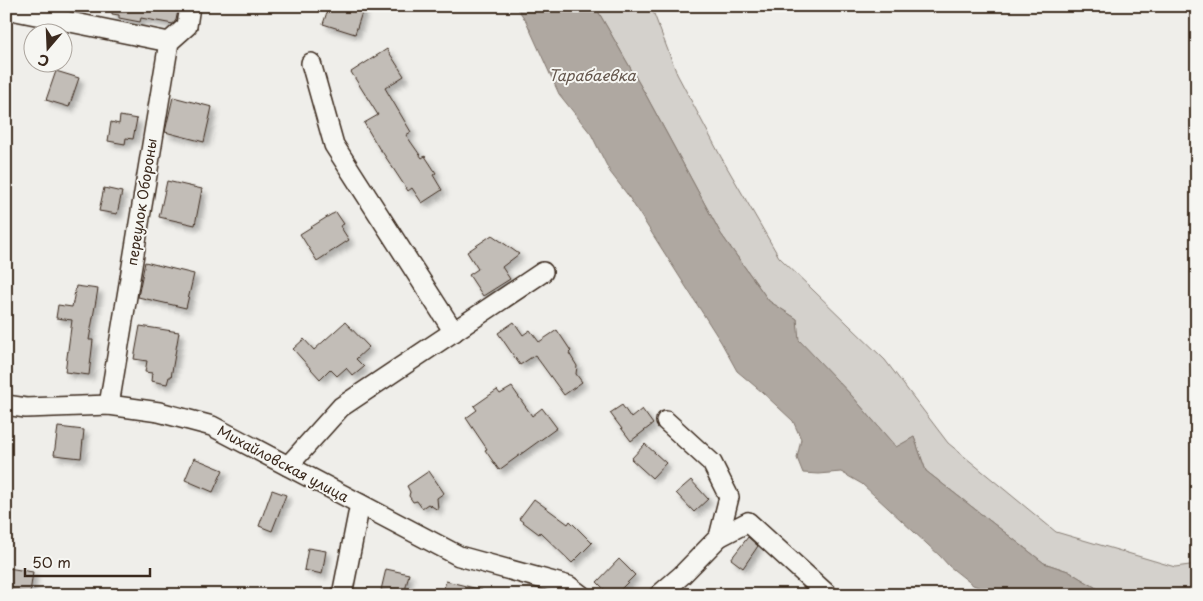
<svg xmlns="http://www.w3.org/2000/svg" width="1203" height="601" font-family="'Playpen Sans',sans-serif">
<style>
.green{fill:#d4d1cc;stroke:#887e75}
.water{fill:#afa8a1;stroke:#81766d}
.building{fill:#c2bdb7;stroke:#3b2a1e;filter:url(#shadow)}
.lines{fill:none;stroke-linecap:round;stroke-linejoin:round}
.minor-casing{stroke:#3b2a1e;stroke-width:22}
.minor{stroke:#f6f6f2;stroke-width:19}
.labels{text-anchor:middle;stroke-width:4;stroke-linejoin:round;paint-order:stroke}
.street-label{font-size:14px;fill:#3b2a1e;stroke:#f6f6f2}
.water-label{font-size:15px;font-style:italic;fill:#64564c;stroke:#f6f6f2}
</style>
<defs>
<filter id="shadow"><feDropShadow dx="4.5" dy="4.5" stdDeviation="2.5" flood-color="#0004"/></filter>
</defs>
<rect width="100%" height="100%" fill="#efeeea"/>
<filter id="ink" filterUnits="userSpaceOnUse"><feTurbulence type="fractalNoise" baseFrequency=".02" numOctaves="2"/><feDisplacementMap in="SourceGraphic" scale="10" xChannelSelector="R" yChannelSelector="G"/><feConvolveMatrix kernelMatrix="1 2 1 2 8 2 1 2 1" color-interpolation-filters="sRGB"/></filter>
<g filter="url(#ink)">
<polygon class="green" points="595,6 651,6 677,74 721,157 779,257 885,360 948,443 1056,532 1175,567 1197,564 1197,595 1108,595 1068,571 1044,563 926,471 914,437 896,448 853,397 798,340 797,319 769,301 721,234 647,97"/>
<polygon class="water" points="516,6 595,6 647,97 721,234 769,301 797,319 799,340 853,397 896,447 914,437 926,471 1044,563 1068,571 1108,595 999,595 973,585 949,566 940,556 862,484 841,472 818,474 803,473 797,458 801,439 793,421 762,392 737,371 721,342 627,194 610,172 591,134 559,94 526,21"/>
<g class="building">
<polygon points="112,6 179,6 176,20 173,24 141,18 140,22 119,18 119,15 112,14"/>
<polygon points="329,6 364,6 355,34 323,24"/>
<polygon points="387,49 404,76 385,88 411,132 406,135 422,158 425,156 436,173 433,175 442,190 422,203 412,188 408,191 381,150 380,150 364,123 378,115 351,72"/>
<polygon points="56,71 79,78 69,107 46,100"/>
<polygon points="173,97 212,107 204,142 165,132"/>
<polygon points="120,116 137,119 133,139 126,138 125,144 108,141 111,122 119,124"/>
<polygon points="167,181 202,189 195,225 159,217"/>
<polygon points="104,188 122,192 117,214 99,211"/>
<polygon points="336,212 344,224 340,226 349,240 317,261 300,234 332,214 333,214"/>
<polygon points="492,235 519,254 502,267 510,279 483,296 469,275 478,269 467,252"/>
<polygon points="145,262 194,274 186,308 138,297"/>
<polygon points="76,286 98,289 89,340 93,340 89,375 65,372 72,320 56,318 58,305 72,307"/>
<polygon points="345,322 369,347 356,359 364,367 353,376 346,368 337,376 330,369 320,379 293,349 304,339 314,350"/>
<polygon points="514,322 523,335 530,330 539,342 557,330 571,351 569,353 577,366 576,374 582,382 564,395 535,355 520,365 498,333"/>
<polygon points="140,326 179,332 171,377 169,377 167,384 151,381 152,373 145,372 147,361 134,359"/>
<polygon points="512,387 532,416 542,408 557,428 499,470 485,450 487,449 466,418 477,410 474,406 497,390 500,394"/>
<polygon points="622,405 631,418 642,409 653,424 631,441 610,413"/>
<polygon points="58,427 84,430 81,458 54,455"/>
<polygon points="645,444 666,463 652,478 631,459"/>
<polygon points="194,458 223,470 213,492 185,480"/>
<polygon points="429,471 444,493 437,498 438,510 428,504 422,508 417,501 413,502 409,496 410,492 407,486"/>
<polygon points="691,480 708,499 694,512 676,493"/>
<polygon points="272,490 286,495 272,531 259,526"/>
<polygon points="534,499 568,524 570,521 592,543 572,563 540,532 539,534 519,519"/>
<polygon points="748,537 758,546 743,568 731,559"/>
<polygon points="308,548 326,551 322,574 304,570"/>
<polygon points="619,559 635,575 615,595 610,595 597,582"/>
<polygon points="8,568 33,572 30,593 6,589"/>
<polygon points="386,569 409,574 404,595 381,590"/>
<polygon points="446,581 482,590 482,595 442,595"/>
</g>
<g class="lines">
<g class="minor-casing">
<g id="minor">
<polyline points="6,9 169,42"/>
<polyline points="311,63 334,145 454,332"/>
<polyline points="6,405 26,408 109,405 159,412 212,426 459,556 569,586 581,595"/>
<polyline points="109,405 169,42 187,26 190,6"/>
<polyline points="288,466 341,407 543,272"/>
<polyline points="719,537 748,522 828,595"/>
<polyline points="342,595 360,504"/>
<polyline points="659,595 682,575 719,537 729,497 712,463 666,421"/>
</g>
</g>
<use href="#minor" class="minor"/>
</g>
</g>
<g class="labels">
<g class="street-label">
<text transform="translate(142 202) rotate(-81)" y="5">переулок Обороны</text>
<text transform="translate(283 464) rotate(28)" y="5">Михайловская улица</text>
</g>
<g class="water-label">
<text x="592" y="81">Тарабаевка</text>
</g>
</g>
<rect width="1203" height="601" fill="none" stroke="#f6f6f2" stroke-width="25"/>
<rect x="12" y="12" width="1178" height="576" fill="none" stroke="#3b2a1e" stroke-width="2" filter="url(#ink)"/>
<g transform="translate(48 48) rotate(199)"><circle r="24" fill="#f6f6f2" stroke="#aba49d"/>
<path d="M0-4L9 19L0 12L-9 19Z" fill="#3b2a1e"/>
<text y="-8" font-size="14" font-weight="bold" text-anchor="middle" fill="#3b2a1e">С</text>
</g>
<path d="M25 568v8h125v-8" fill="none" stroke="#3b2a1e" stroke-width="2.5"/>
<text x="32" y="568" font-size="15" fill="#3b2a1e" stroke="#f6f6f2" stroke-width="4" paint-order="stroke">50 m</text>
</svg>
